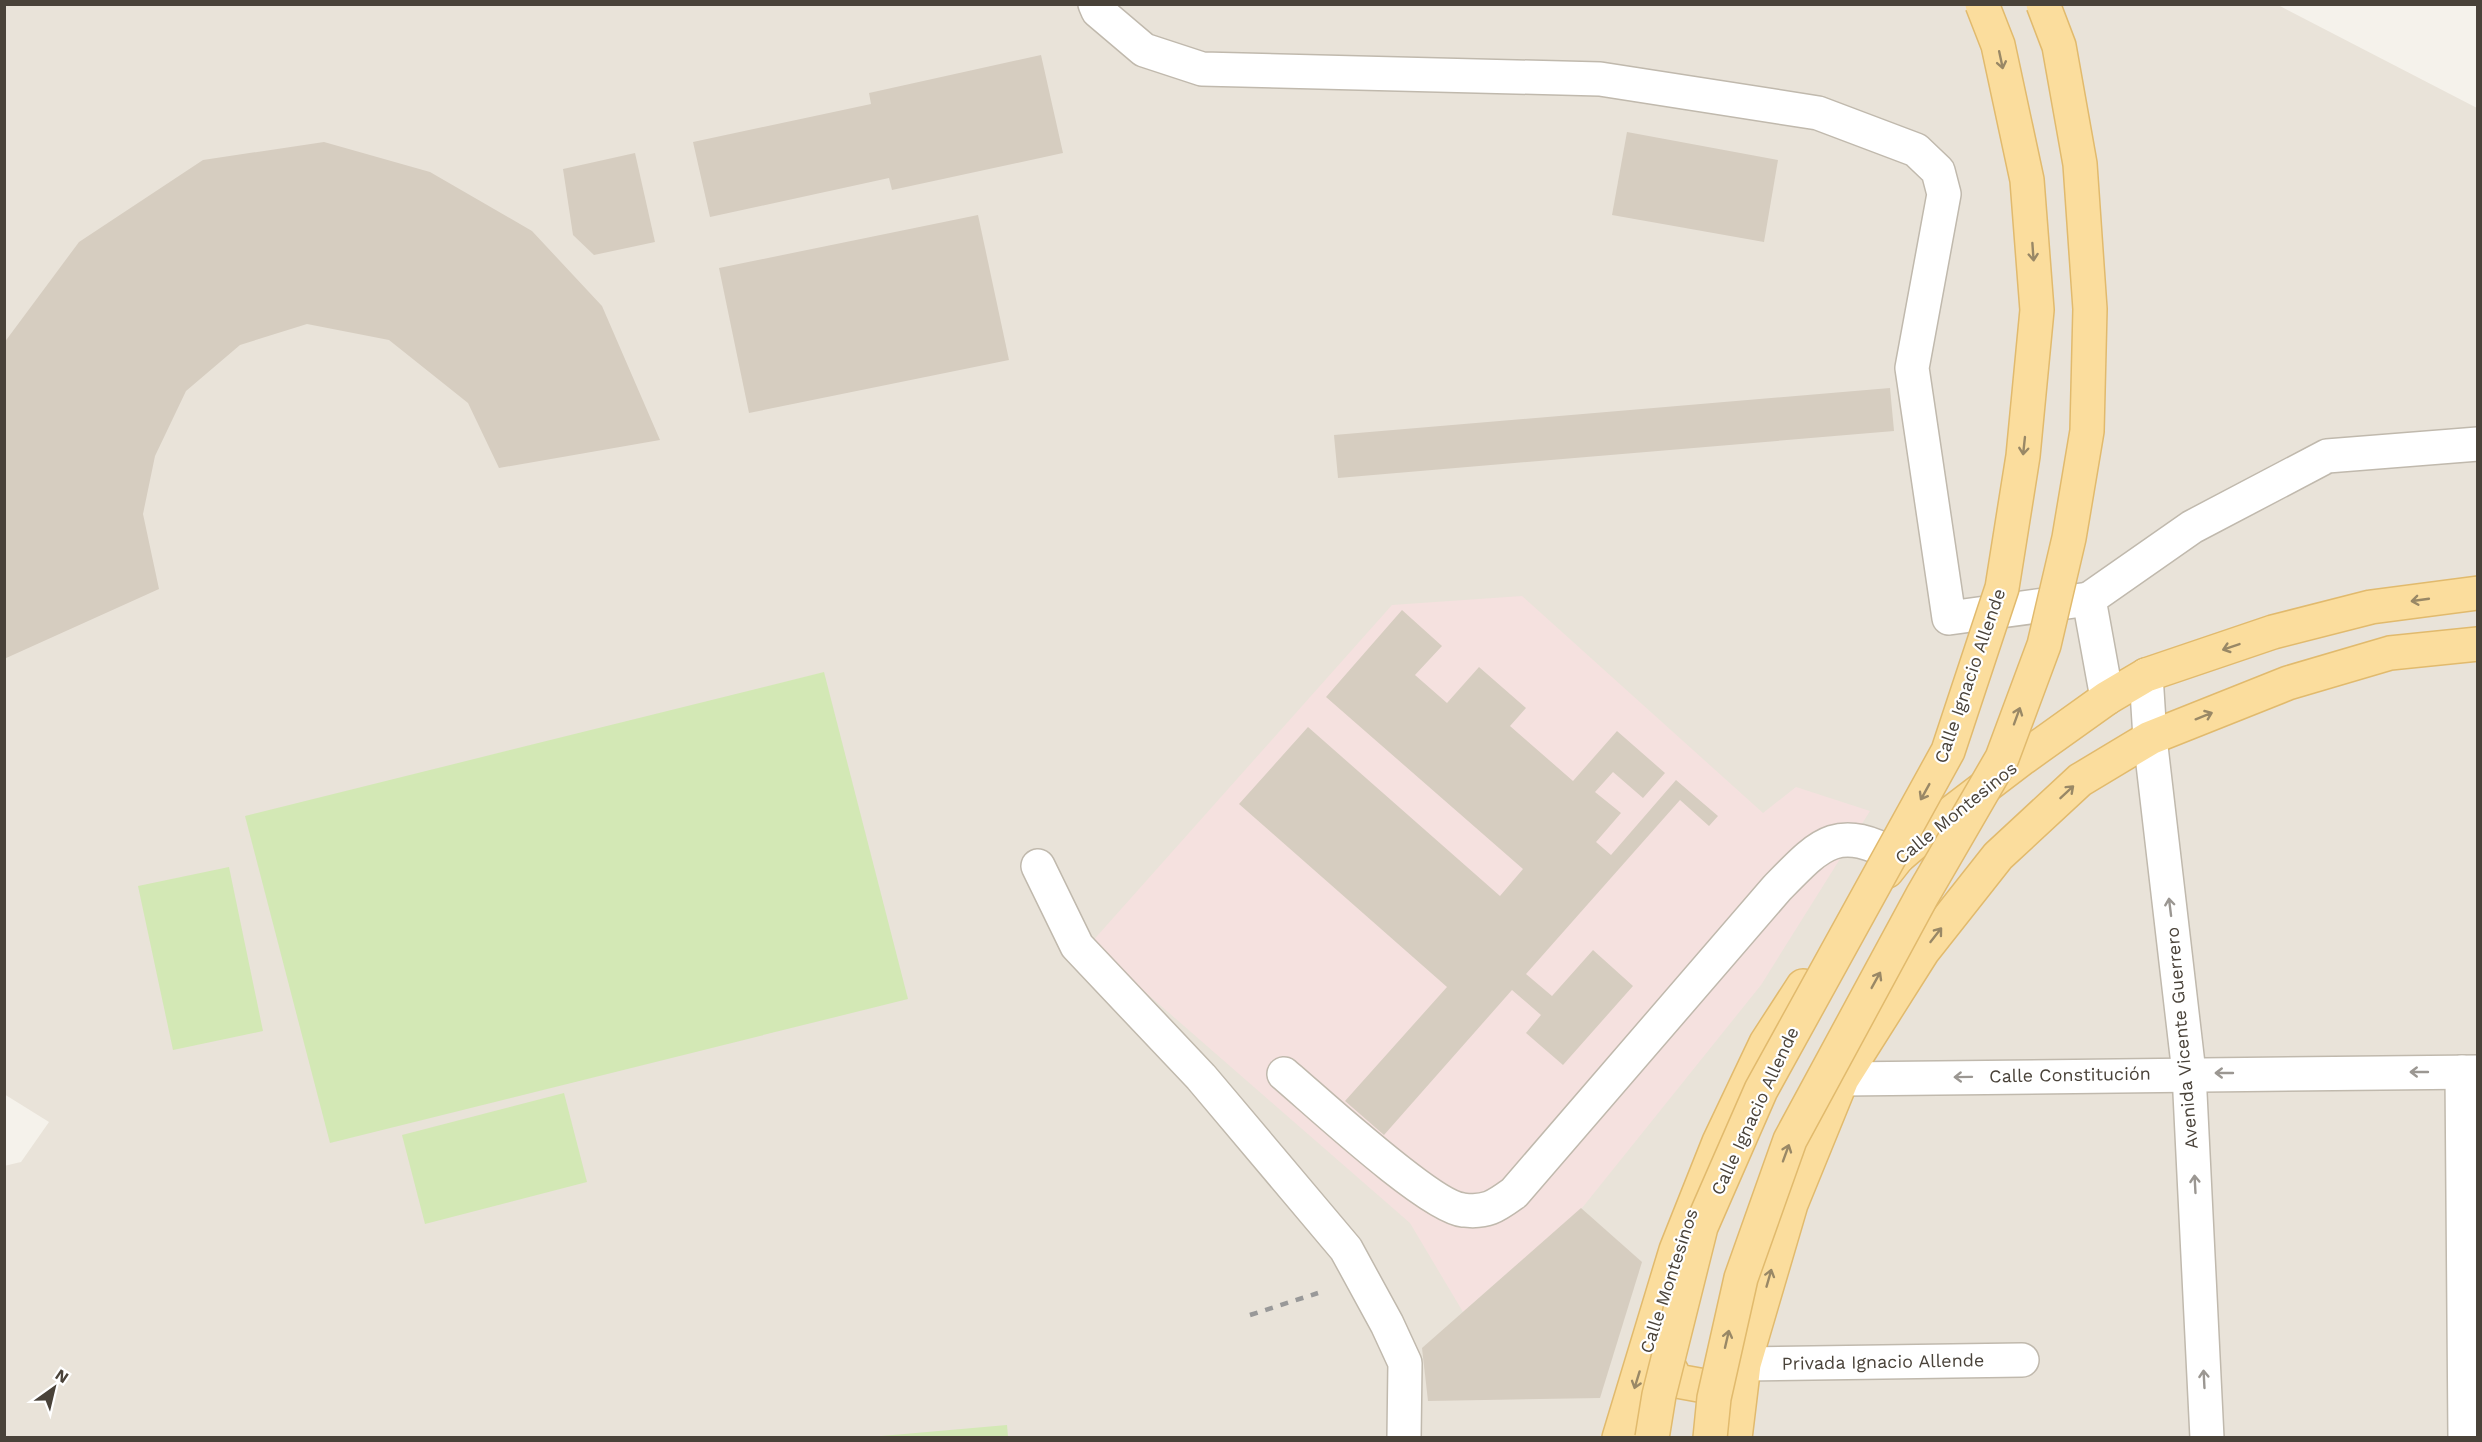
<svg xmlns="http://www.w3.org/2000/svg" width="2482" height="1442" font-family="'Work Sans',sans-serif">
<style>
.residential{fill:#e9e3d9}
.medical{fill:#f5e1df}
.green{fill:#d3e8b5}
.building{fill:#d6cdc0}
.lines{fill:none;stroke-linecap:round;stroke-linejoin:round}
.minor-casing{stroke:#c0b9ad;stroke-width:36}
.major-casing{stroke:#e1ba6d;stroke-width:36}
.minor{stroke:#fff;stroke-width:33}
.major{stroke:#fbdd9d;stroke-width:33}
.rail{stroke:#999;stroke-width:4.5;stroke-dasharray:8 8;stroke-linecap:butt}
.major-bridge-casing{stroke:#e1ba6d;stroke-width:36;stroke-linecap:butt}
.major-bridge{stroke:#fbdd9d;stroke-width:33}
.oneway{stroke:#986}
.oneway2{stroke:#9b9792}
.labels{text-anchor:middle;stroke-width:4.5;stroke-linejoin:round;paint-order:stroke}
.street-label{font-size:18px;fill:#494239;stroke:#fff}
</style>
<rect width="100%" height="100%" fill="#f5f2eb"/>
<polygon class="residential" points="2276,4 2477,108 2477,1437 5,1437 4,1166 21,1162 49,1122 4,1094 5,5"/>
<polygon class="medical" points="1522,596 1763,813 1796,787 1870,811 1761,985 1582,1208 1463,1312 1410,1223 1090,944 1392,605"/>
<g class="green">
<polygon points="824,672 908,999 330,1143 245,816"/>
<polygon points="229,867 263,1031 173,1050 138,886"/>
<polygon points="564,1093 587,1182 425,1224 402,1135"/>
<polygon points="1007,1425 1008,1437 870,1437"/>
</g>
<g class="building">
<polygon points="1041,55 1063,153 892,190 889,178 710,217 693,142 871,104 869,93"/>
<polygon points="1627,132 1778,160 1764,242 1612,215"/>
<polygon points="324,142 430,172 532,231 602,306 660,440 499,468 468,403 389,340 307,324 240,345 186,391 155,456 143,514 159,589 4,659 4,343 79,242 203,160"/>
<polygon points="635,153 655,242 594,255 573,235 563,169"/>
<polygon points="978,215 1009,360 749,413 719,268"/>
<polygon points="1890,388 1894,431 1338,478 1334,435"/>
<polygon points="1402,610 1442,646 1415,675 1447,703 1479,667 1526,708 1510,726 1573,781 1617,731 1665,773 1643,798 1613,772 1595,792 1621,813 1596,842 1611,855 1676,780 1718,816 1709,826 1680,800 1526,974 1552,996 1593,950 1633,986 1563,1065 1526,1033 1541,1015 1512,990 1384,1135 1345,1101 1447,987 1239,804 1308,727 1500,896 1523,869 1326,697"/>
<polygon points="1581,1208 1642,1262 1600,1398 1428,1401 1422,1348"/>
</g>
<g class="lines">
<g class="minor-casing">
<g id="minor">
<polyline points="1095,4 1098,11 1144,50 1202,69 1600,79 1818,113 1916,150 1938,171 1944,194 1912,368 1949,618 2089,599"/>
<polyline points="2146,675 2150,738 2189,1073 2207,1438"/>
<polyline points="2107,698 2089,599 2192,527 2327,456 2478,444"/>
<polyline points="1038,866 1077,946 1201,1077 1346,1249 1387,1324 1405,1363 1404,1438"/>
<polyline points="2462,1072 2465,1438"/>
<path d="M1284,1074C1316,1101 1430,1207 1463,1210C1487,1213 1496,1206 1514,1193L1777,888C1821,843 1837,823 1898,857"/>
<polyline points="1842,1079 2478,1072"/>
<polyline points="1744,1364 2022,1360"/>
</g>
</g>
<g class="major-casing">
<g id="major">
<polyline points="1887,871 1898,857 1939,822 2023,758 2107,698 2146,675 2273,632 2371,607 2478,593"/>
<polyline points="1656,1344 1677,1381 1710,1387 1739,1368"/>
<polyline points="1619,1438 1676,1250 1719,1142 1766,1043 1803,986"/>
<polyline points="1735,1438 1744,1364 1791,1204 1842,1079 1923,951 1998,856 2080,780 2150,738 2288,683 2390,653 2478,644"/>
</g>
</g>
<use href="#minor" class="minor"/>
<use href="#major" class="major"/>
<polyline class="rail" points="1250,1315 1318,1293"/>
<g class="major-bridge-casing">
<g id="major-bridge">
<polyline points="1652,1438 1659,1395 1701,1227 1761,1090 1948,751 2002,588 2023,456 2037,310 2027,180 1998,45 1982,4"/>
<polyline points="1710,1438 1714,1398 1741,1278 1790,1140 1922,896 2002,758 2044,645 2069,538 2087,431 2090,309 2080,164 2059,46 2043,4"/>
</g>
</g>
<use href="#major-bridge" class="major-bridge"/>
</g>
<defs><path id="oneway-shaft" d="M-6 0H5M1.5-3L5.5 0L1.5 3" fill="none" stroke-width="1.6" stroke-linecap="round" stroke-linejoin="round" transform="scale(1.5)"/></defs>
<g class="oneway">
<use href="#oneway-shaft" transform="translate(2001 60) rotate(78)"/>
<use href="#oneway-shaft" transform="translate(2033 252) rotate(86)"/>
<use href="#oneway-shaft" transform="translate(2024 446) rotate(96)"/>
<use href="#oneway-shaft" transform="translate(2420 600) rotate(172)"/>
<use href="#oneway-shaft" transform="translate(2231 647) rotate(161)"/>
<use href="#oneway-shaft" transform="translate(2017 716) rotate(-70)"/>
<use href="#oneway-shaft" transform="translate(2204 716) rotate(-22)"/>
<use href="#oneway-shaft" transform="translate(1925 792) rotate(119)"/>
<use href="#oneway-shaft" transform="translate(2067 792) rotate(-43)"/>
<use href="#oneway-shaft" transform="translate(1936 935) rotate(-52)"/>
<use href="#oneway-shaft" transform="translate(1876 980) rotate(-61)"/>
<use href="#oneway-shaft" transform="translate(1786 1153) rotate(-70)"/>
<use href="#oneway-shaft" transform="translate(1769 1278) rotate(-74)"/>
<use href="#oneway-shaft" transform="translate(1727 1339) rotate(-77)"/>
<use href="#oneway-shaft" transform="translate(1637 1380) rotate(107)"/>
</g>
<g class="oneway2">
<use href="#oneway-shaft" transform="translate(2170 907) rotate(-97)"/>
<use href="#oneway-shaft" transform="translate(2419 1072) rotate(180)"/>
<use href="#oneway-shaft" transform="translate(2224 1073) rotate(180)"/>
<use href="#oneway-shaft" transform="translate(1963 1077) rotate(179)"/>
<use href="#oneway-shaft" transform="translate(2195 1184) rotate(-93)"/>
<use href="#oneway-shaft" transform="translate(2204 1379) rotate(-93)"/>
</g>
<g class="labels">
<g class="street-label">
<text transform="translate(1970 676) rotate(-71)" y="6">Calle Ignacio Allende</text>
<text transform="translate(1956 813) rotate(-39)" y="6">Calle Montesinos</text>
<text transform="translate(2182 1038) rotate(-95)" y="6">Avenida Vicente Guerrero</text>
<text transform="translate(2070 1075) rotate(-1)" y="6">Calle Constitución</text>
<text transform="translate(1755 1111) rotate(-65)" y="6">Calle Ignacio Allende</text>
<text transform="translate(1669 1281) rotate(-72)" y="6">Calle Montesinos</text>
<text transform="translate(1883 1362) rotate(-1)" y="6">Privada Ignacio Allende</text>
</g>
</g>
<rect width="2482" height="1442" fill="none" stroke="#494239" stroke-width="12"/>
<g transform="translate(54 1388) rotate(34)" stroke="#ffffff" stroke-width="4.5" paint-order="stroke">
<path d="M0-4.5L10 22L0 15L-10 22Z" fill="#494239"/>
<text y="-9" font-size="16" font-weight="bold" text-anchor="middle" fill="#494239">N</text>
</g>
</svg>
